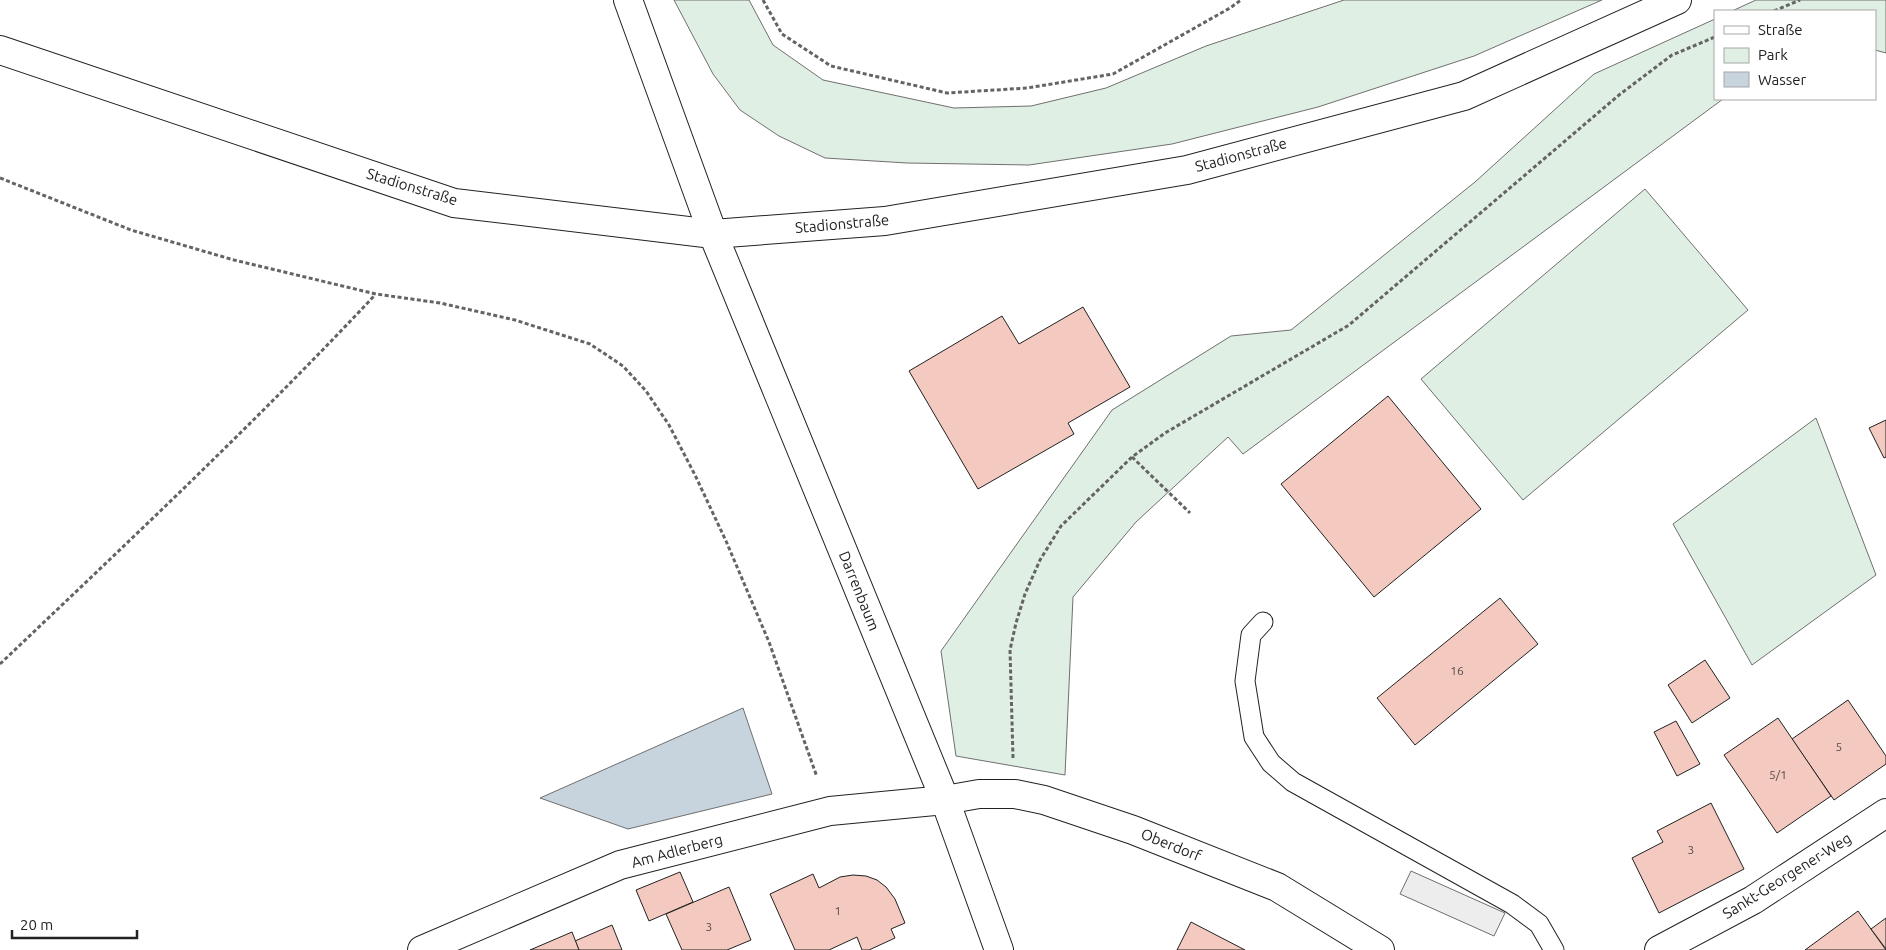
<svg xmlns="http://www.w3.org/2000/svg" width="1886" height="950" font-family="Ubuntu,sans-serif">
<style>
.green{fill:#e0efe3;stroke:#6f6f6f}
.parking{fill:#ededed;stroke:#6f6f6f}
.water{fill:#c7d3dd;stroke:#6f6f6f}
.building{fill:#f3c9c0;stroke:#222}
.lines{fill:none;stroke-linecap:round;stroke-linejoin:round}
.lane-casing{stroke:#222;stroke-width:21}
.street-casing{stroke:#222;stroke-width:30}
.secondary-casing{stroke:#222;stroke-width:30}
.primary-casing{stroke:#222;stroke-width:30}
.path{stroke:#646464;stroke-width:3;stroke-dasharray:4 2.5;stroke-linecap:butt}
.lane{stroke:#fff;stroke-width:19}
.street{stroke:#fff;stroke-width:28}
.secondary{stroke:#fff;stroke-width:28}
.primary{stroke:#fff;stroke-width:28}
.labels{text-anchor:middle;stroke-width:4;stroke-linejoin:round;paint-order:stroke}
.number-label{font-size:12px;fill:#564c4a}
.street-label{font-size:15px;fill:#222;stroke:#fff}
</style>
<rect width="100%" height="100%" fill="#fff"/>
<g class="green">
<polygon points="674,0 749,0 773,45 823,80 954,108 1031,106 1106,88 1206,46 1344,0 1602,0 1474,56 1318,107 1172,144 1029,165 907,163 825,158 779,136 740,110 713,74"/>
<polygon points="1756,0 1886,0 1886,53 1875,50 1875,11 1732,11"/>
<polygon points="1715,19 1715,99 1723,99 1243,454 1228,437 1136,522 1073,597 1065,775 956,756 941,651 1112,410 1231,336 1291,330 1475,182 1594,74"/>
<polygon points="1645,189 1748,310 1523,500 1421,379"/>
<polygon points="1816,418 1876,575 1752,665 1673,524"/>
</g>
<polygon class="parking" points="1411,871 1505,913 1494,936 1400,894"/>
<polygon class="water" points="743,708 772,794 628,829 540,798"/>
<g class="building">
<polygon points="1083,307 1130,387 1068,423 1074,434 978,489 909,371 1002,316 1019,344"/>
<polygon points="1388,396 1481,509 1374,597 1281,484"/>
<polygon points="1886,420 1886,457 1884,458 1869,428"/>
<polygon points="1500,598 1538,644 1415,745 1377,698"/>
<polygon points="1705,660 1730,698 1692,723 1668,685"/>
<polygon points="1848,700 1886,756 1886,764 1834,800 1792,739"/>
<polygon points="1778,718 1831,796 1777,833 1724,755"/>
<polygon points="1676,721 1700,764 1677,776 1654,732"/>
<polygon points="1711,803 1744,869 1659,913 1632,858 1663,842 1657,831"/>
<polygon points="680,872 693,902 649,921 636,890"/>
<polygon points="813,874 819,888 840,877 853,875 866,876 877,880 886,887 895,899 905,923 891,929 895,938 869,950 862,950 857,937 829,950 795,950 770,894"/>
<polygon points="729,887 751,940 727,950 682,950 666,914"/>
<polygon points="1858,911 1886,950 1805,950"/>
<polygon points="1886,918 1886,949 1871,929"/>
<polygon points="1191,922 1245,950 1177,950"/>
<polygon points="612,925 622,950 579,950 575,941"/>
<polygon points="572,932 579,950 530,950"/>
</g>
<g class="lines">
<g class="lane-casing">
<polyline id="lane" points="1263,622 1251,635 1245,681 1254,737 1271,763 1293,782 1512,904 1539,924 1554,950"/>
</g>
<g class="street-casing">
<g id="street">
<polyline points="713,234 945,800 999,950"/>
<polyline points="422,950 620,865 830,811 945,800 979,794 1015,794 1044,800 1133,830 1277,887 1380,950"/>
<polyline points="1659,950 1753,900 1886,813"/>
</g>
</g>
<g class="secondary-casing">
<polyline id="secondary" points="0,50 454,203 713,234 885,221 1187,170 1464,96 1677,0"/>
</g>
<g class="primary-casing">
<polyline id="primary" points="628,0 713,234"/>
</g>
<g class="path">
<polyline points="763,0 782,34 831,66 947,93 1027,88 1113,74 1230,8 1241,0"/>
<polyline points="1774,11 1800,0"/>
<polyline points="0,178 131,230 234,260 376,294 440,303 515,320 590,344 623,366 646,391 669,425 695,475 726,541 769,642 817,777"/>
<polyline points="1132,457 1190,513"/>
<path d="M0,664C127,543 255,423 375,295"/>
<polyline points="1013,758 1010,650 1016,623 1025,594 1040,560 1061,526 1132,457 1165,433 1349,325 1619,95 1672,55 1715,37"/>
</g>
<use href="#lane" class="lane"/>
<use href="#street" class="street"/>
<use href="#secondary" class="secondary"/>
<use href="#primary" class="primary"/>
</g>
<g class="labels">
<g class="number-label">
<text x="1457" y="675">16</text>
<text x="1839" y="751">5</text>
<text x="1778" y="779">5/1</text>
<text x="1691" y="854">3</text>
<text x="838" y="915">1</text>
<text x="709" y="931">3</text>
</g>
<g class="street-label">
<text transform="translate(1241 155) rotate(-15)" y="5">Stadionstraße</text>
<text transform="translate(412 187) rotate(17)" y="5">Stadionstraße</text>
<text transform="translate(842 224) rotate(-5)" y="5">Stadionstraße</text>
<text transform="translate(859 591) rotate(68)" y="5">Darrenbaum</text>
<text transform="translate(1171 845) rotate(22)" y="5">Oberdorf</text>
<text transform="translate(677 851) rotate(-15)" y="5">Am Adlerberg</text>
<text transform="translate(1787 876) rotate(-32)" y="5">Sankt-Georgener-Weg</text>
</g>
</g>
<rect x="1714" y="10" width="162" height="90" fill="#ffffff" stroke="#a7a7a7"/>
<rect x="1724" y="26" width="25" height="8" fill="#ffffff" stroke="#a7a7a7"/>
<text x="1758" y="35" font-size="15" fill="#222222">Straße</text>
<rect x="1724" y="48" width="25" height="15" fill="#e0efe3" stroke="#a7a7a7"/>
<text x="1758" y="60" font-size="15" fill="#222222">Park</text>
<rect x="1724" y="72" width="25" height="15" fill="#c7d3dd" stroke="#a7a7a7"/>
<text x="1758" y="85" font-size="15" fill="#222222">Wasser</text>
<path d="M12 930v8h125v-8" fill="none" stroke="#222222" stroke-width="2.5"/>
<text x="20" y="930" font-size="15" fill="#222222" stroke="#ffffff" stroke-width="4" paint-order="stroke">20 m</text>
</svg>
